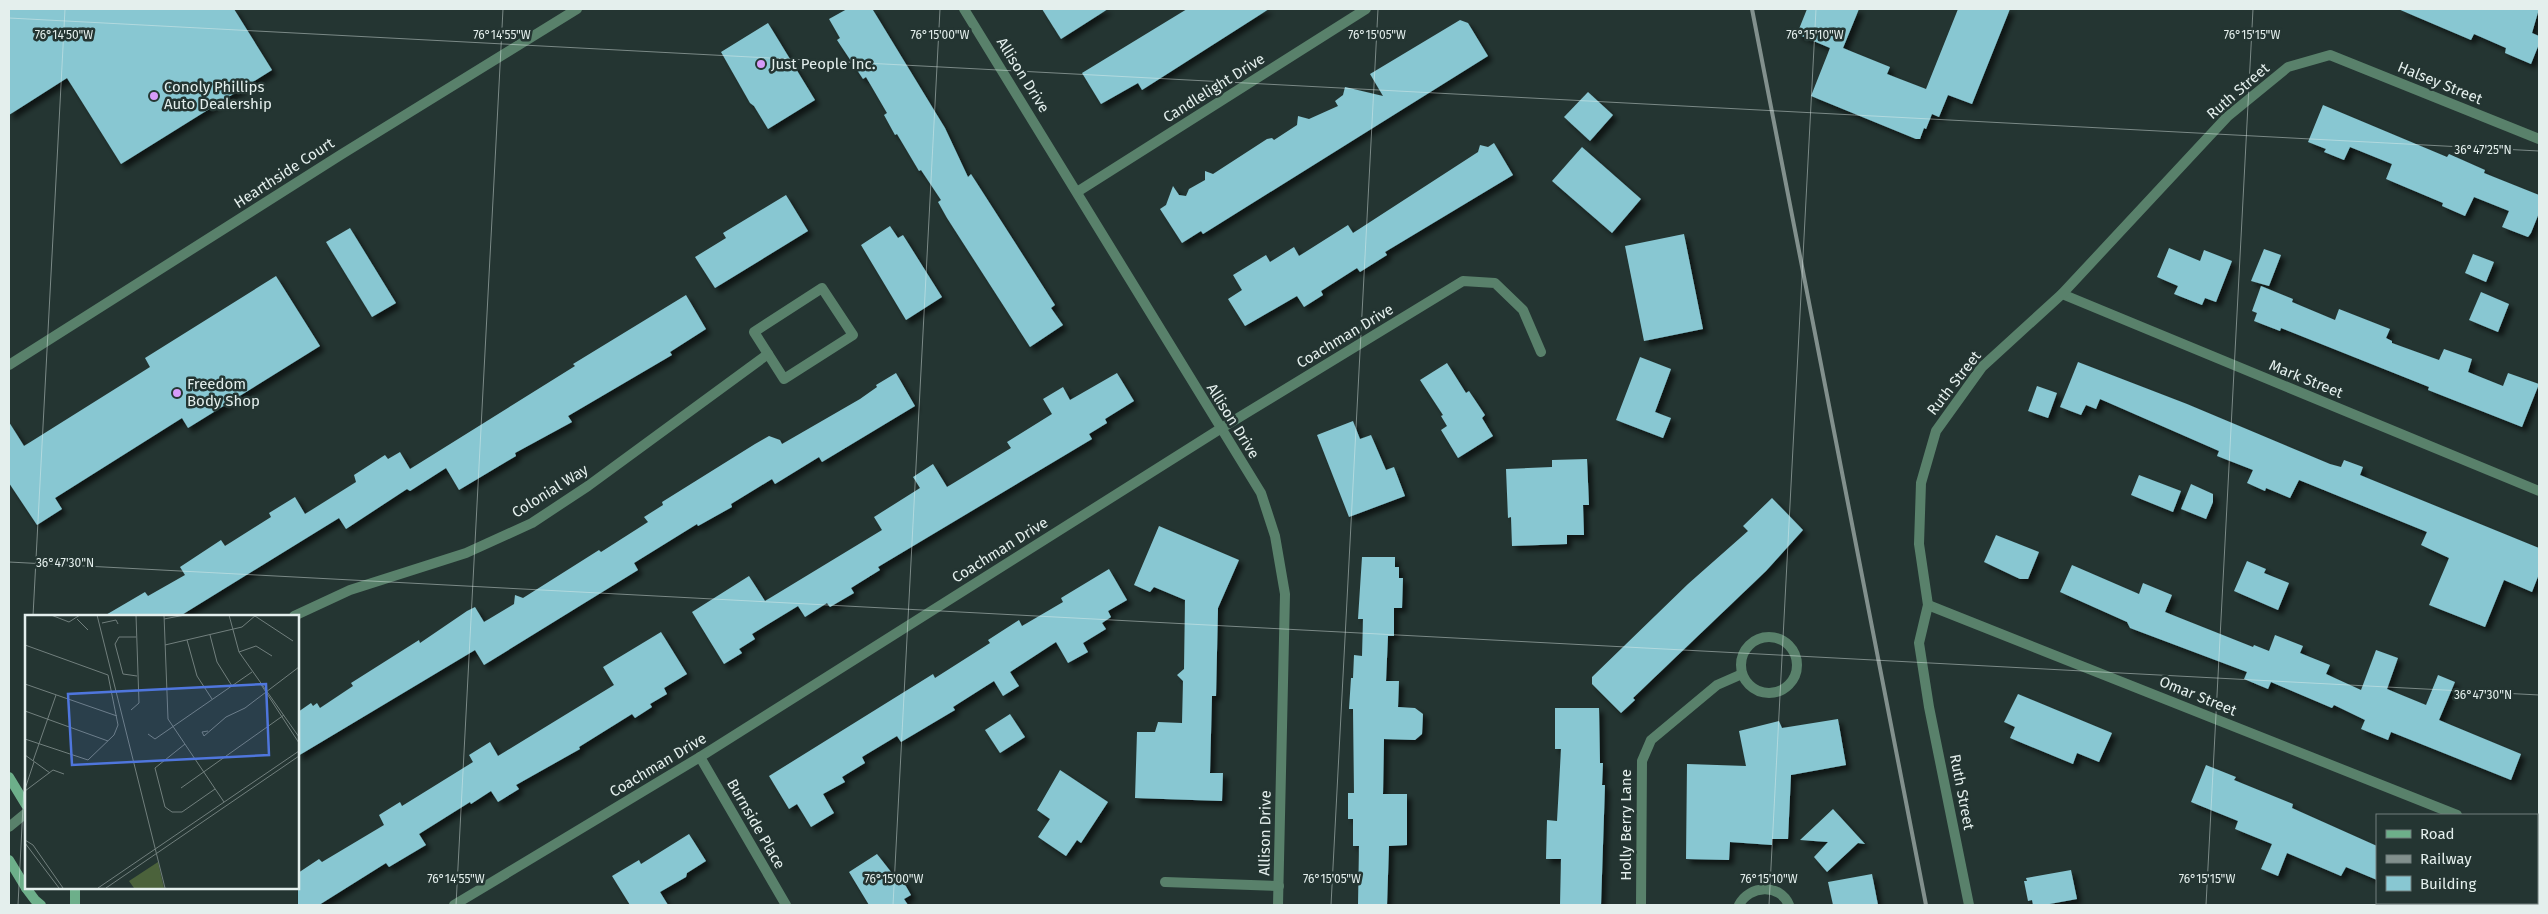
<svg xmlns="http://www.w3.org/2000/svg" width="2548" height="914" font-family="'Fira Sans',sans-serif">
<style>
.building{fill:#88c7d2;filter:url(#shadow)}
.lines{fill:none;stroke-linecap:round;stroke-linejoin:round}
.street{stroke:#59816b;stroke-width:10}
.secondary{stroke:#6daf8a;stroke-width:10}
.rail{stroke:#82908d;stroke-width:4}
.ticks{fill:none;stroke:#e4efed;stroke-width:1;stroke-opacity:0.45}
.poi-dot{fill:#d79bf9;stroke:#243532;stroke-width:2}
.labels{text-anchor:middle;stroke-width:5;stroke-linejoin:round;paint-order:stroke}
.poi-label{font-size:15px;fill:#e4efed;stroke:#243532;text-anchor:start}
.street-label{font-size:15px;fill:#e4efed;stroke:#243532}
.inset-road{fill:none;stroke:#717f7d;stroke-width:1}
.view{fill:#4f76dd;fill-opacity:0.15;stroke:#4f76dd;stroke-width:2.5}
.inset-edge{fill:none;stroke:#e4efed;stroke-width:2.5}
.ticks-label{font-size:12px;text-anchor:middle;fill:#e4efed;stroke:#243532;stroke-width:5;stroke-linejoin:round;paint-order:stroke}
</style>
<defs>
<filter id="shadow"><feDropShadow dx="4.5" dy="4.5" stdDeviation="2.5" flood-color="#0009"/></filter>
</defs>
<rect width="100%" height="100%" fill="#243532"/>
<g class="building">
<polygon points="9,9 234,9 272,70 121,164 67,78 9,115"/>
<polygon points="847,9 873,10 945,128 968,177 971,174 1055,305 1051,308 1063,325 1030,347 947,218 938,202 941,200 921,170 919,171 897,134 895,135 884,115 887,113 866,77 863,79 837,40 840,38 829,19"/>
<polygon points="1042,9 1108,9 1061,39"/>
<polygon points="1187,9 1269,9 1142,90 1138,83 1101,104 1082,73"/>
<polygon points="1807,9 1859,9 1843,48 1890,67 1887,74 1926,89 1958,9 2010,9 1972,104 1948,95 1939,117 1932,114 1926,129 1924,128 1920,139 1916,139 1811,96 1830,48 1797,34"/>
<polygon points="2398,9 2539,9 2532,33 2539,36 2539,44 2531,64 2505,53 2506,48 2474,34 2471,40"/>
<polygon points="1460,20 1468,23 1488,56 1203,234 1201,231 1182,243 1160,209 1166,205 1173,186 1179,195 1186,196 1189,189 1205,180 1205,171 1213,174 1267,139 1272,138 1274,140 1297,125 1298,116 1309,119 1338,106 1335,101 1343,95 1345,87 1383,96 1370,74"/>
<polygon points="768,23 815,100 768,129 754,106 750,103 721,52"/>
<polygon points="1588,92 1613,115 1590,141 1564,117"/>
<polygon points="2323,105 2447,157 2449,154 2485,170 2484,173 2539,195 2539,213 2531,233 2528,237 2502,227 2509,211 2474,197 2465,216 2442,206 2443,203 2386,179 2392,164 2350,147 2344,160 2324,152 2326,149 2308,142"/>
<polygon points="1494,143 1513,175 1385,252 1387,255 1360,272 1357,268 1321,291 1323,295 1304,307 1297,296 1245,326 1228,299 1242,290 1233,275 1266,255 1270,262 1294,247 1299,256 1348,225 1353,233 1478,152 1480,145 1488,147"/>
<polygon points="1582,147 1641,199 1612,233 1552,181"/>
<polygon points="786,195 808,231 715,288 695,257 726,238 723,233"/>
<polygon points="890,226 898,238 903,235 942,297 906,320 861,245"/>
<polygon points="350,228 396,303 372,317 326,242"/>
<polygon points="1684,234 1703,329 1644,341 1625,246"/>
<polygon points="2169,248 2200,261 2204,250 2232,261 2216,302 2205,298 2202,305 2174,294 2178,286 2157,277"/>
<polygon points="2264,249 2281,255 2269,286 2251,281"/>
<polygon points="2473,254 2494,262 2486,282 2465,273"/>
<polygon points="276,276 320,346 188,428 182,418 55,498 62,509 37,525 9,483 9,422 24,446 150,367 145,358"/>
<polygon points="2261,286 2293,299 2292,302 2335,320 2339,309 2390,329 2386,338 2392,341 2392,343 2439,360 2444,349 2472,359 2468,372 2503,386 2508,373 2539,384 2522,427 2428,390 2429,387 2281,328 2280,331 2254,321 2257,313 2252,311"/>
<polygon points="2481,292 2509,304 2498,332 2469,320"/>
<polygon points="686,295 706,329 670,352 672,355 568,416 572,422 515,453 516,456 459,490 446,468 410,491 407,489 346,529 339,518 180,616 104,616 145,592 148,596 185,575 180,567 221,540 225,546 271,517 269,513 295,497 305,514 356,482 354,475 385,455 388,459 400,452 410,469 575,366 573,364"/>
<polygon points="1640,357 1671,369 1655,412 1671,418 1663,438 1616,420"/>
<polygon points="2078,362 2187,404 2330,464 2341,467 2344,460 2363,467 2360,475 2539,548 2539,574 2532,592 2504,580 2485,627 2429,605 2449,558 2421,545 2427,532 2299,480 2290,498 2266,488 2265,491 2247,483 2253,470 2217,456 2219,451 2100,399 2096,409 2086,405 2081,415 2060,407"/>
<polygon points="1447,363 1466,393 1469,391 1485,415 1482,418 1493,436 1458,458 1441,430 1447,426 1441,416 1443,415 1420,380"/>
<polygon points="896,373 915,406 822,462 819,457 775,484 772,479 731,504 732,507 698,526 697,524 634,563 638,570 484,665 475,650 298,756 298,712 311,703 313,706 317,703 320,708 353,686 351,683 419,640 420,643 467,611 475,607 484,622 514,604 515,595 523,598 599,550 601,552 648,522 644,517 663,505 662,502 755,444 769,436 780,440 782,444 860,399 877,387 876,385"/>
<polygon points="1117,373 1134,401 1105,419 1107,423 1089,434 1092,439 878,567 880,570 851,588 854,593 830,607 827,603 805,617 798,606 752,634 755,639 739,649 742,653 724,664 692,612 749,576 765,601 882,530 874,517 920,488 913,477 933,464 947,487 1011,448 1007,442 1052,414 1043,399 1063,387 1070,400"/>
<polygon points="2037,386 2057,393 2048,418 2028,411"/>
<polygon points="1353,421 1360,439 1371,435 1386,470 1394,467 1405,496 1349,517 1317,435"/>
<polygon points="1587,459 1589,505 1583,505 1584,535 1567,535 1567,544 1512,546 1511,517 1508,518 1506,469 1552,467 1552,460"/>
<polygon points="2139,475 2181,491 2173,512 2131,495"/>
<polygon points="2191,484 2213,494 2213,502 2206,519 2181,509"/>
<polygon points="1772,498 1803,530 1766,571 1633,698 1635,700 1621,713 1592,684 1592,677 1688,584 1748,531 1743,526"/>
<polygon points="1159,526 1239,560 1218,608 1216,696 1212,696 1210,773 1223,773 1222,801 1135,798 1137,732 1155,732 1158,722 1182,723 1183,681 1177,675 1184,669 1185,600 1154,587 1150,592 1134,585"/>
<polygon points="1996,535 2039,552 2028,579 2020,579 1984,562"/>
<polygon points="1362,557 1395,557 1395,567 1399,567 1399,578 1403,578 1402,608 1394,608 1394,636 1388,636 1386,681 1399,681 1398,707 1415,708 1423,714 1422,734 1415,740 1384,739 1383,794 1407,794 1407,845 1389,846 1387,905 1358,905 1359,846 1353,846 1353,819 1348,819 1348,793 1354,793 1353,709 1349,709 1351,678 1353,678 1354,655 1362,656 1363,619 1358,619"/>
<polygon points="2247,561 2266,569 2264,573 2289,583 2278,610 2234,591"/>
<polygon points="2072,565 2139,594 2143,583 2172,595 2165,612 2253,647 2254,645 2269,651 2275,635 2303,646 2300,653 2330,665 2326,674 2361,690 2376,650 2398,658 2387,689 2426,705 2438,675 2455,682 2439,720 2521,754 2511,780 2391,732 2388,740 2361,729 2365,720 2334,705 2332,708 2271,682 2268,689 2244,679 2247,672 2130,628 2127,622 2060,592"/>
<polygon points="1109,569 1127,600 1108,611 1111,617 1102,623 1106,629 1083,643 1088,652 1068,663 1056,642 1010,672 1019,686 1003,696 994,681 953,707 955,710 901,742 897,736 862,757 865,763 842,777 845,782 823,794 834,813 811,827 797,804 789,809 769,776 933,674 935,678 990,643 988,640 1019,620 1022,626 1063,602 1061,598"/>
<polygon points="661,632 687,674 664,688 667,694 650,704 652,707 635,718 632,714 579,747 580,749 516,785 519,789 498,802 491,791 471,804 470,802 419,834 426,845 389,867 386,863 319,905 298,905 298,873 319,859 322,862 384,825 379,815 400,802 402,806 473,762 469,755 490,742 498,756 614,685 603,667"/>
<polygon points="2018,694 2112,733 2099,762 2077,753 2073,764 2010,738 2015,727 2004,722"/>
<polygon points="1555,708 1599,708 1600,763 1603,763 1602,785 1605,785 1601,905 1560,905 1561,859 1546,859 1547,820 1557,821 1561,749 1555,749"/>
<polygon points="1010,714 1025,737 1000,753 985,730"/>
<polygon points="1838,719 1846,765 1791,775 1788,839 1772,839 1772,845 1730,842 1729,860 1686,859 1687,764 1746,766 1739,731 1779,721 1782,728"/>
<polygon points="2206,765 2236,777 2234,780 2293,804 2292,808 2377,846 2377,880 2346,867 2341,876 2287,853 2278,876 2261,869 2272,844 2235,829 2238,821 2191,802"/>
<polygon points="1060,770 1108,802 1081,843 1077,840 1066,856 1038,837 1050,819 1037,810"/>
<polygon points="1833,809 1865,844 1858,843 1827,872 1814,857 1828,842 1800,840"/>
<polygon points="689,834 706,861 687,873 686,877 660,892 668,905 630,905 612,876 639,860 641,864"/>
<polygon points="877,854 895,877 899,874 911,895 904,899 908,905 869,905 849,872"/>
<polygon points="2071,870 2077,899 2044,905 2033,905 2032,900 2028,901 2024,881 2027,881 2026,878"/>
<polygon points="1872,874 1878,905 1833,905 1828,882"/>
</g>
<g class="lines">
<g class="street">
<polyline points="964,9 1261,493 1275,536 1285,594 1278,905"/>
<polyline points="1077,192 1366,9"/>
<polygon points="822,288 853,335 784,379 754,332"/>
<polyline points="2062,294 2539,491"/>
<polyline points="9,365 342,154 577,9"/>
<polyline points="1928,605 2457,815"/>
<polyline points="294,616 350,590 466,553 532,523 588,486 768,354"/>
<circle cx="1769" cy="665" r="28"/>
<polyline points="700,757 786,905"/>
<polyline points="9,827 26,813"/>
<polyline points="2537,847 2539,848"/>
<polyline points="1165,882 1279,886"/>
<polyline points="454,905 700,757 1220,429 1463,281 1495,283 1523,310 1541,352"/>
<polyline points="1641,905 1642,761 1651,740 1717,685 1742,674"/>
<path d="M1739,905C1749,885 1780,883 1789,905"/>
<polyline points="1969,905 1929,707 1919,643 1928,605 1919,544 1921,483 1936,431 1982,367 2062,294 2227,117 2288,67 2330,55 2539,139"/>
</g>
<g class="secondary">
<polyline points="9,777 26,805"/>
<polyline points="9,860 26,888"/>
<polyline points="26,888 35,900 41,905"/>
<polyline points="75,888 75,905"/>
</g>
<polyline class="rail" points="1752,9 1926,905"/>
</g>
<path class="ticks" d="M9,18L2539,151M9,562L2539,695M33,616L65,9M18,905L26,747M456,905L503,9M893,905L940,9M1331,905L1378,9M1769,905L1816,9M2206,905L2253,9"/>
<g class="poi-dot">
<circle cx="761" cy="64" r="5"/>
<circle cx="154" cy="96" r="5"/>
<circle cx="177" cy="393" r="5"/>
</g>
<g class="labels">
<g class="poi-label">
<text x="771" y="69">Just People Inc.</text>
<text x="164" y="92">Conoly Phillips<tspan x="164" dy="17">Auto Dealership</tspan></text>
<text x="187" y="389">Freedom<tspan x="187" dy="17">Body Shop</tspan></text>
</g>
<g class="street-label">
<text transform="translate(1023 75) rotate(58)" y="5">Allison Drive</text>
<text transform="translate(2440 83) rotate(22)" y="5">Halsey Street</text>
<text transform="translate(1214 88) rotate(-32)" y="5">Candlelight Drive</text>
<text transform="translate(2238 91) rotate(-41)" y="5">Ruth Street</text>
<text transform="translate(284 173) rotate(-33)" y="5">Hearthside Court</text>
<text transform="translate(1345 336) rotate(-31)" y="5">Coachman Drive</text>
<text transform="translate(2306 379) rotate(22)" y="5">Mark Street</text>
<text transform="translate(1954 383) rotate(-52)" y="5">Ruth Street</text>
<text transform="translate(1233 421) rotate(58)" y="5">Allison Drive</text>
<text transform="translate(550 491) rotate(-32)" y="5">Colonial Way</text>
<text transform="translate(1000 550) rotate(-32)" y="5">Coachman Drive</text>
<text transform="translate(2198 696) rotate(22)" y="5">Omar Street</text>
<text transform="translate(658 765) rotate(-31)" y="5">Coachman Drive</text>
<text transform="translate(1962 792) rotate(79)" y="5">Ruth Street</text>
<text transform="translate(756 824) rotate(60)" y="5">Burnside Place</text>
<text transform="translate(1626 825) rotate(-90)" y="5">Holly Berry Lane</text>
<text transform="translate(1265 833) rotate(-89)" y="5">Allison Drive</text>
</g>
</g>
<g transform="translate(25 615)">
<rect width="274" height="274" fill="#243532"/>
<path d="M133,247L139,273H109L104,266Z" fill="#4b623b"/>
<path class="inset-road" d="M26,0L44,7L55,0M72,0L140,273M139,0L143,104L199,187M204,0L214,37L274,122M230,1L268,26M52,4L63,15M139,4L160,0M77,8L91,5L93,9M185,20L192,47L207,71M111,22H94L90,29L98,59L112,61M162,25L172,61L187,84M0,30L83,60L93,110L89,120L63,145L0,124M140,30L217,12L231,0M214,37L231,31L247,41M235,68L274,128M0,69L92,101M106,95L114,88L111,0M0,96L83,126M183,116L177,117L179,121L201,102L220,93L274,52M123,119L130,124L227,57M160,129L130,153L140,192L147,197H157L190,174M0,140L25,158M8,146L31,80M156,173L259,100M0,174L9,147M0,176L28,155L39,159M0,225L8,230L38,273M0,228L34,273M73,273L274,136M81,273L274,141"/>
<path class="view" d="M241,69L244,140L47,150L43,79Z"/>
<rect width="274" height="274" class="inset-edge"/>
</g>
<g class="ticks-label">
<text x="64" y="39">76°14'50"W</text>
<text x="502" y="39">76°14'55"W</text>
<text x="940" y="39">76°15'00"W</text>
<text x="1377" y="39">76°15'05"W</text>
<text x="1815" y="39">76°15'10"W</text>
<text x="2252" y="39">76°15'15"W</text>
<text x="2483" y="154">36°47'25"N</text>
<text x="65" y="567">36°47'30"N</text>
<text x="2483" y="699">36°47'30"N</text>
<text x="456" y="883">76°14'55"W</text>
<text x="894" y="883">76°15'00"W</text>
<text x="1332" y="883">76°15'05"W</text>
<text x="1769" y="883">76°15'10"W</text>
<text x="2207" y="883">76°15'15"W</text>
</g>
<rect width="2548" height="914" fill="none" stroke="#e4efed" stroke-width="20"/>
<rect x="2376" y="814" width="162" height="90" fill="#243532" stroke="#717f7d"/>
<rect x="2386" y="830" width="25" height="8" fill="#6daf8a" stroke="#717f7d"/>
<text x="2420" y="839" font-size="15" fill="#e4efed">Road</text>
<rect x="2386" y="855" width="25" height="8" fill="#82908d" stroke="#717f7d"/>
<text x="2420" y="864" font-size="15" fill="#e4efed">Railway</text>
<rect x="2386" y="876" width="25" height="15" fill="#88c7d2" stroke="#717f7d"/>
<text x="2420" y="889" font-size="15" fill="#e4efed">Building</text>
</svg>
